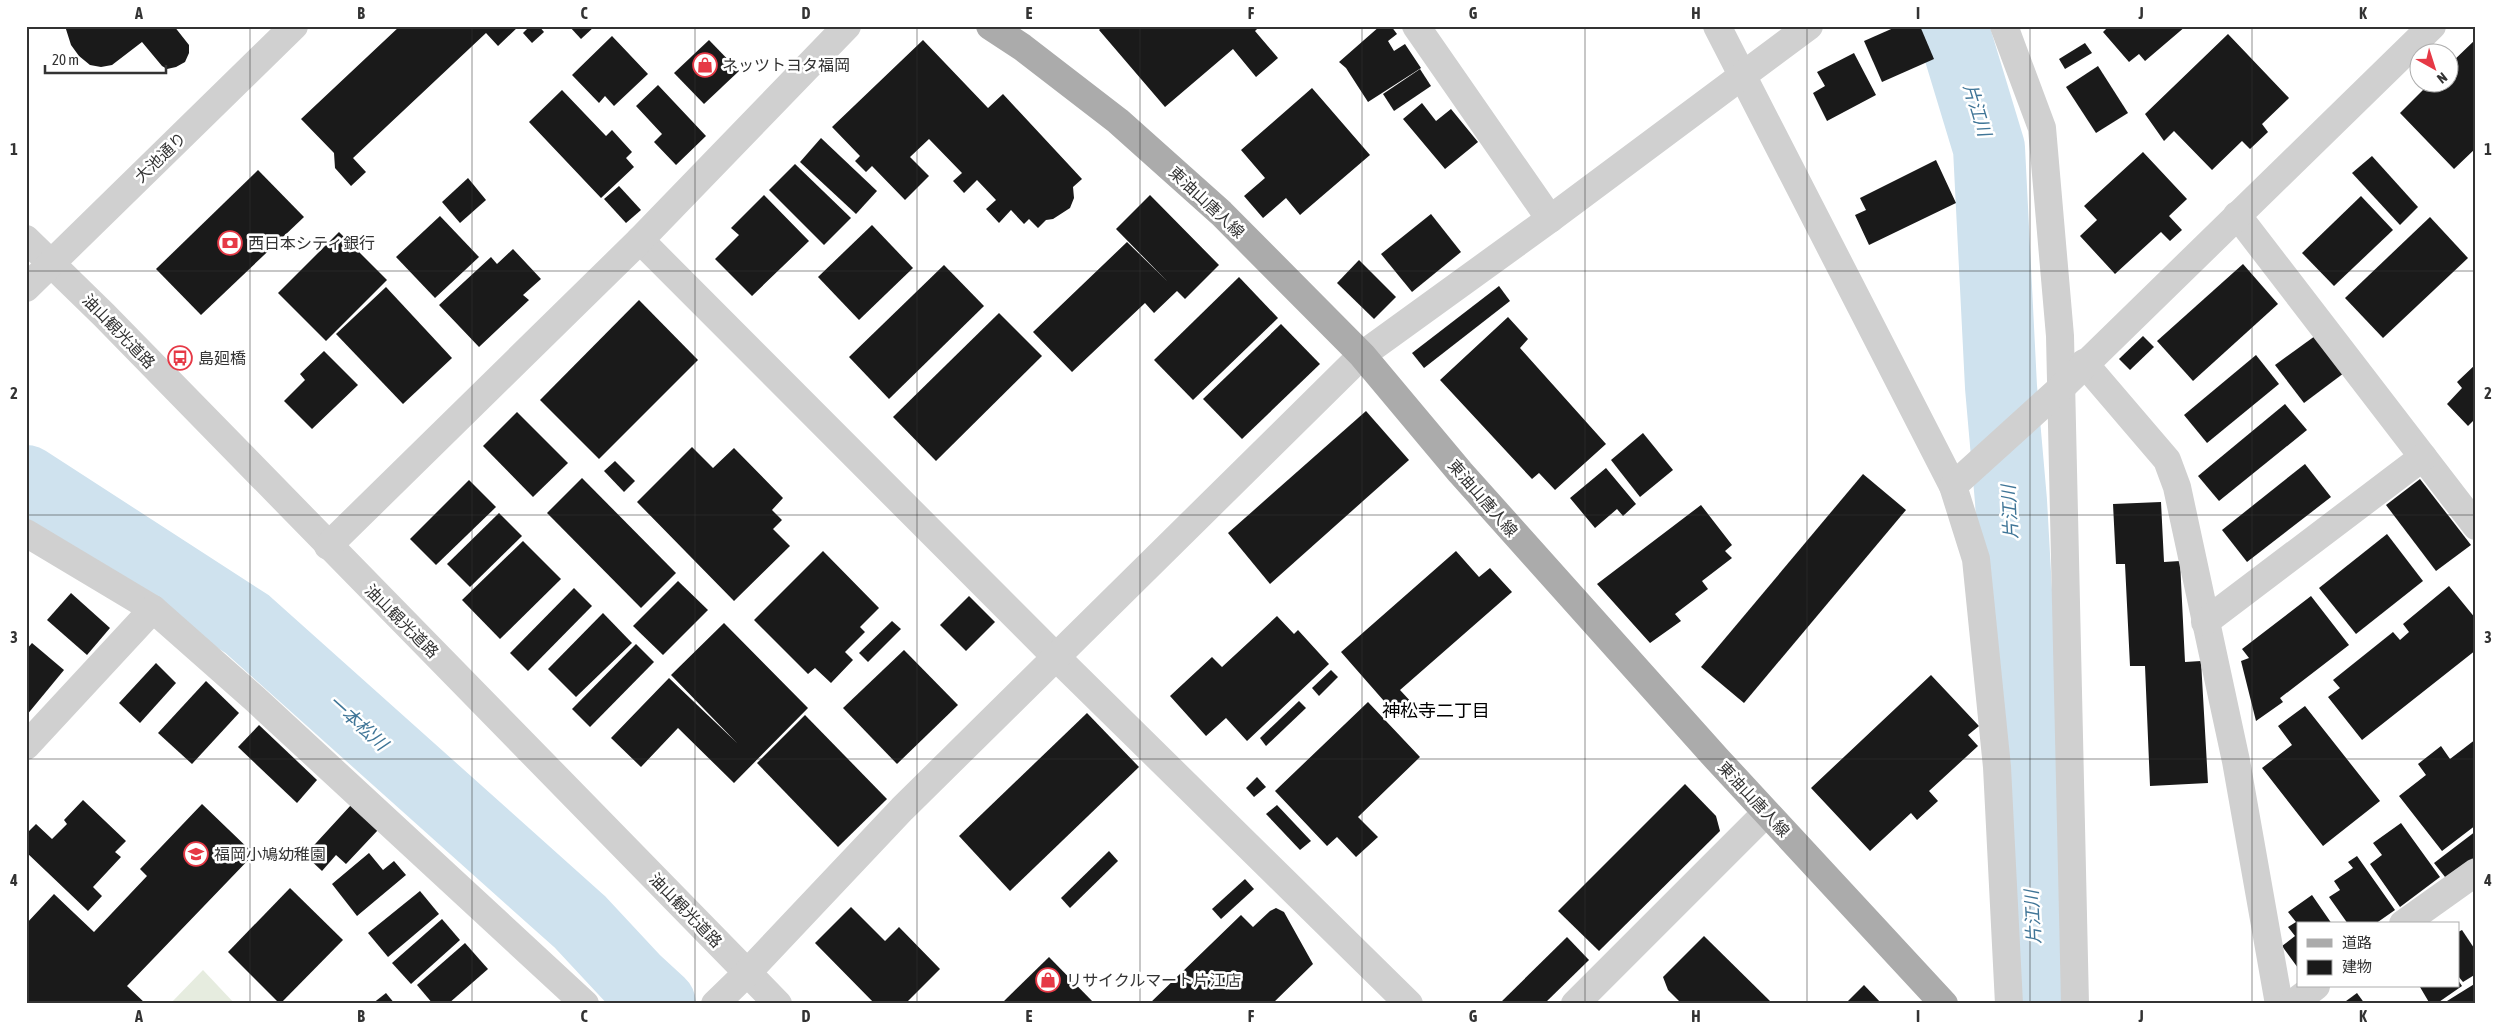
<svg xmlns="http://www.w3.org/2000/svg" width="2502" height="1030" font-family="'Asap Condensed','Noto Sans JP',sans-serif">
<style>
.green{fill:#e6ecdf}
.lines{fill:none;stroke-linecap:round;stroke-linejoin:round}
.river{stroke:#cfe2ee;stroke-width:72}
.building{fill:#1a1a1a}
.minor{stroke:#d0d0d0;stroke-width:28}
.major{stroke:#ababab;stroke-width:28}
.grid{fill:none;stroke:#333;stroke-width:1;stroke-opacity:0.55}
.labels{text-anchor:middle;stroke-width:5;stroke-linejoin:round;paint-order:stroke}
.poi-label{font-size:16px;fill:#333;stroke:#fff;text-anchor:start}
.street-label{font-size:16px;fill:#333;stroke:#fff}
.water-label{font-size:18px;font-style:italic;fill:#3f7597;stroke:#fff}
.neighbourhood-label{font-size:18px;fill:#000;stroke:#fff}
.neatline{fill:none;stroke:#333;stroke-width:2}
.grid-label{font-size:16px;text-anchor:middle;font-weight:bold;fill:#333}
</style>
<rect width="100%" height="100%" fill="#fff"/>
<polygon class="green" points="203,970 235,1004 170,1004"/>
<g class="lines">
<g class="river">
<polyline points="1952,26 1989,148 2001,387 2011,501 2039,1004"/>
<polyline points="26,481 247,624 580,922 635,981 660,1004"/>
</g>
</g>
<g class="building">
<polygon points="65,26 174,26 189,45 189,53 185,62 176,67 167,69 162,66 142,42 112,65 101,67 90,65 79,56 71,45"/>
<polygon points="400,26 519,26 498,46 486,33 353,158 366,172 351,186 335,168 334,153 301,119"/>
<polygon points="530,26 539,26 544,32 532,43 523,33"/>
<polygon points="569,26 595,26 581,39"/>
<polygon points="1103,26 1260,26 1255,31 1278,58 1256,77 1233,49 1165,107 1099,30"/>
<polygon points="1380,26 1391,26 1397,34 1388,41 1394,51 1405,44 1421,68 1368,102 1346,68 1339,62"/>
<polygon points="1898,26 1920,26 1934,59 1882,82 1864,41"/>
<polygon points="2109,26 2186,26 2145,61 2139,54 2129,62 2103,32"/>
<polygon points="2228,34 2289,98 2262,124 2268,132 2250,149 2242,141 2212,170 2174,131 2164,141 2145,114"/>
<polygon points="612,36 648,74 614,106 605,96 599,103 572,75"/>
<polygon points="2476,39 2476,148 2454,169 2400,113 2431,82 2450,82 2450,64"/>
<polygon points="709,40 739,71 704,104 674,73"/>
<polygon points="923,40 988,108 1003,94 1082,179 1073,187 1074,198 1070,208 1053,219 1046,220 1038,228 1029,219 1024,224 1011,210 999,223 986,209 996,200 977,180 964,193 953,181 962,173 929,139 910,157 929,176 905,200 872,166 866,172 855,161 860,156 832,127"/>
<polygon points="2085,43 2092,53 2065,69 2059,59"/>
<polygon points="1854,53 1876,95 1827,121 1813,93 1825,86 1817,72"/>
<polygon points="2098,66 2128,113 2096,133 2066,87"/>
<polygon points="1420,69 1431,86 1394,111 1383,94"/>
<polygon points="658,85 706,136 676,165 654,142 662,134 636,106"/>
<polygon points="1312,88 1370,155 1300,215 1286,198 1263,218 1244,196 1265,178 1241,150"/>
<polygon points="562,90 606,136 612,130 632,152 626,158 634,167 601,198 529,122"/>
<polygon points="1422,103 1436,121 1451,109 1478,142 1445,169 1403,119"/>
<polygon points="821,138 877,191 856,214 800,162"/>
<polygon points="2143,152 2187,199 2169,216 2182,230 2170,241 2161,232 2115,274 2080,236 2097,220 2084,206"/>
<polygon points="2372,156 2418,207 2400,225 2352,173"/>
<polygon points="1936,160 1956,203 1869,245 1855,215 1866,210 1860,198"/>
<polygon points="795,164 851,218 824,245 769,190"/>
<polygon points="258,170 304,217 201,315 156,269"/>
<polygon points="468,178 486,200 460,223 442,202"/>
<polygon points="619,186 641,210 626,223 604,199"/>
<polygon points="764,195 809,241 752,296 715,259 739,235 731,228"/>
<polygon points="1150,195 1219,265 1185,299 1177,291 1154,313 1145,303 1072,372 1033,332 1127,242 1167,281 1116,229"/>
<polygon points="2361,196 2393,230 2334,286 2302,253"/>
<polygon points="1431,214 1461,252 1412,292 1381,254"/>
<polygon points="440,216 479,257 435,298 396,257"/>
<polygon points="2430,217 2468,258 2383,338 2345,298"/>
<polygon points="872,225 913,268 859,320 818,277"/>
<polygon points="339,232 387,280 326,341 278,293"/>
<polygon points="513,249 541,279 523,295 529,300 479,347 439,305 491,257 497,264"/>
<polygon points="1359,260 1396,297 1374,319 1337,283"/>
<polygon points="2243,264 2278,304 2193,381 2157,341"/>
<polygon points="944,265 984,306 889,399 849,357"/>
<polygon points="1239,277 1278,318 1193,400 1154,360"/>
<polygon points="1499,286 1510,301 1424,368 1412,353"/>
<polygon points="386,287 452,358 403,404 336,334"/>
<polygon points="639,300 698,360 599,459 540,400"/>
<polygon points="999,313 1042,356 936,461 893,417"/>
<polygon points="1508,317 1528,339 1520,348 1606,444 1555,490 1539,473 1532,479 1440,380"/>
<polygon points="1281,324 1320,364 1242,439 1203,399"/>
<polygon points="2143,336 2154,347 2130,370 2119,359"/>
<polygon points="2315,336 2348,370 2304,403 2275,365"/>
<polygon points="324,351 358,385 312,429 284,401 305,380 300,374"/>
<polygon points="2256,355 2279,384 2207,443 2184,415"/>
<polygon points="2476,364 2476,418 2468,426 2447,404 2462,388 2457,382"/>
<polygon points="2285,404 2307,430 2219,501 2198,476"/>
<polygon points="1366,411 1409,460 1270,584 1228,533"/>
<polygon points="517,412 568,463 533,497 483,446"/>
<polygon points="1643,433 1673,470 1640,497 1611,460"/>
<polygon points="692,447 713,468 734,448 783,498 772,510 782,520 773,529 790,546 734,601 637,502"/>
<polygon points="615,461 635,481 624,492 604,471"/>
<polygon points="2305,464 2331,497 2247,562 2222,530"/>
<polygon points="1606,468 1636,504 1623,516 1617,509 1595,528 1570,498"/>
<polygon points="1863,474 1906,510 1744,703 1701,667"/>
<polygon points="582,478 676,573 641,608 547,513"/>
<polygon points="2420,479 2471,545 2436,571 2386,505"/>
<polygon points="469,480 496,507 436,565 410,539"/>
<polygon points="2161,502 2164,562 2180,561 2185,662 2201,661 2208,783 2150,786 2145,666 2130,666 2125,564 2116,564 2113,504"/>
<polygon points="1701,505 1732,545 1725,551 1732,558 1702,581 1708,589 1675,614 1681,621 1650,643 1597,584"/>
<polygon points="499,513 522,536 470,587 447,564"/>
<polygon points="2387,534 2423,581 2356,634 2319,588"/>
<polygon points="523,541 561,579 500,639 462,600"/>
<polygon points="823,551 879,608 860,627 865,632 845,652 853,660 831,683 815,668 808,674 754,620"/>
<polygon points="1456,551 1479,577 1490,568 1512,592 1400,690 1413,704 1398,717 1341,652"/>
<polygon points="678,581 708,610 663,655 633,626"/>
<polygon points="2449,586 2476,619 2476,650 2362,740 2328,697 2340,688 2333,680 2393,632 2400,640 2409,632 2403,624"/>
<polygon points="574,588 592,606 528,671 510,653"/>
<polygon points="71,593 110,628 87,655 47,620"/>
<polygon points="969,596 995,622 966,651 940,625"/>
<polygon points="2311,596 2349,645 2280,698 2283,702 2256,721 2241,661 2249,658 2242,649"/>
<polygon points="603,613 632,643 576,697 548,669"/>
<polygon points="1277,616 1294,634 1298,630 1329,664 1247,741 1226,718 1206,736 1170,696 1212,657 1222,667"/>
<polygon points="892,621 901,629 868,662 859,653"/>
<polygon points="724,623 808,708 734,783 678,728 641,767 611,738 669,678 737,743 671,675"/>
<polygon points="32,643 64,670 26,716 26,650"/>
<polygon points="636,644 654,662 590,727 572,709"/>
<polygon points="904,650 958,705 897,764 843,708"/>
<polygon points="156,663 176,683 140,723 119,703"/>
<polygon points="1331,670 1338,677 1319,696 1312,688"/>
<polygon points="1931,675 1979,726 1968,735 1978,746 1929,791 1938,801 1917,820 1911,813 1870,851 1811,788"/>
<polygon points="206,681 239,713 192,764 158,733"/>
<polygon points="1299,701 1306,708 1266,746 1260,738"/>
<polygon points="1368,702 1420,757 1358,817 1378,837 1356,857 1337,837 1327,846 1275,791"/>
<polygon points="2305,706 2380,801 2323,846 2262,768 2292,745 2278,726"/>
<polygon points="1087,713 1139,767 1010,891 959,836"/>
<polygon points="805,715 887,799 838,847 757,763"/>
<polygon points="259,725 317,780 297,803 238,747"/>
<polygon points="2476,739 2476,825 2442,851 2399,796 2426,775 2418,764 2441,746 2450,759"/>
<polygon points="1257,777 1266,787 1254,797 1246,788"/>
<polygon points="1685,784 1716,816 1720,831 1599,951 1558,911"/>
<polygon points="83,800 126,841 115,852 121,857 93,887 102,896 88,911 26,852 26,834 36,824 52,839 67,824 64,820"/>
<polygon points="202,804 254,854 127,986 146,1004 26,1004 26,924 54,894 94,932 147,876 140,869"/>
<polygon points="351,805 378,830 346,864 336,855 322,871 305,855"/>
<polygon points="1277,805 1311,841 1300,850 1266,814"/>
<polygon points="2401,823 2440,877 2400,907 2370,864 2382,855 2373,843"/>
<polygon points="2476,831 2476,862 2449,882 2434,863"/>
<polygon points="1109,851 1118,861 1070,908 1061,898"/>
<polygon points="369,853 383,870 394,861 406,875 357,916 332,884"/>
<polygon points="2357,856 2395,910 2375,924 2348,924 2329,897 2340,890 2334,881 2353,868 2348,862"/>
<polygon points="1245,879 1254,889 1221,919 1212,909"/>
<polygon points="290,888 343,940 280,1004 228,952"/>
<polygon points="420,891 439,914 388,957 368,933"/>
<polygon points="2312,895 2332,924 2298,924 2298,968 2282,946 2295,936 2288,927 2296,922 2288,912"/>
<polygon points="851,907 885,941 899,927 940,969 905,1004 875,1004 815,943"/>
<polygon points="1276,908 1284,912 1313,964 1272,1004 1149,1004 1241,915 1253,927 1270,911"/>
<polygon points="442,919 460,940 411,984 392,963"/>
<polygon points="2462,930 2476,951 2476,974 2463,982 2458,976 2458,932"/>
<polygon points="1704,936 1773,1004 1682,1004 1668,990 1663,977"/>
<polygon points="1567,937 1589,960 1544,1004 1499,1004"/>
<polygon points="465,943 488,969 448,1004 433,1004 417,985"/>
<polygon points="1049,957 1095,1004 1001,1004"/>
<polygon points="2458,980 2462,986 2436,1004 2430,1004 2420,987 2458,986"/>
<polygon points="2476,983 2476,1004 2448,1004 2447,1001"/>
<polygon points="1864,985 1882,1004 1845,1004"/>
<polygon points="386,993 395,1004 372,1004"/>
<polygon points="2357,993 2365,1004 2342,1004"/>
</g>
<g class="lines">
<g class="minor">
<polyline points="1416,26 1550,219"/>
<polyline points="1717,26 1953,486 1976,559 1997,767 2009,1004"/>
<polyline points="2004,26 2042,128 2060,336 2075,1004"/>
<polyline points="2237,215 2476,526"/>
<polyline points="26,239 104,315 778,1004"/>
<polyline points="640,240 1056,657 1409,1004"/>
<polyline points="26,288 294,26"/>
<polyline points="2084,363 2167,460 2177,487 2236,761 2279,1004"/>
<polyline points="1953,486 2060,389 2432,26"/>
<polyline points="26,533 153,609 255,699 585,1004"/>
<polyline points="328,546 640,240 847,26"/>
<polyline points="2205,622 2423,457"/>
<polyline points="26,746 153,609"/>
<polyline points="2403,924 2476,872"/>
<polyline points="715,1004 747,973 902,809 1362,355 1550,219 1809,26"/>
<polyline points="1575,1004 1766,813"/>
<polyline points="2292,1004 2316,986"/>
</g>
<polyline class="major" points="990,26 1022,47 1118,121 1221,213 1362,355 1460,472 1717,759 1944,1004"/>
</g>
<path class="grid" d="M250,26V1004M472,26V1004M695,26V1004M917,26V1004M1140,26V1004M1362,26V1004M1585,26V1004M1807,26V1004M2030,26V1004M2252,26V1004M26,271H2476M26,515H2476M26,759H2476"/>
<defs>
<g id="shop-ring" transform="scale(1.25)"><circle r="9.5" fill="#fff" stroke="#e63946" stroke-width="1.5"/><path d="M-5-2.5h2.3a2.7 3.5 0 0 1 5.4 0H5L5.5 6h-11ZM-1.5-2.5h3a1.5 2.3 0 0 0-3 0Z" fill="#e63946"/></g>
<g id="bank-ring" transform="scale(1.25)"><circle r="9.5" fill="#fff" stroke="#e63946" stroke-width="1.5"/><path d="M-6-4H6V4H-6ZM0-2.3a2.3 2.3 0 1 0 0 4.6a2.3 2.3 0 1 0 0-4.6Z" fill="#e63946"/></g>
<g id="bus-ring" transform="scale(1.25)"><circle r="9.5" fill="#fff" stroke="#e63946" stroke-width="1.5"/><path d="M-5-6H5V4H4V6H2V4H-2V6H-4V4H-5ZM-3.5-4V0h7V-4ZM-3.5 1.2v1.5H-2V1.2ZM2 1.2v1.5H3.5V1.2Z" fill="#e63946"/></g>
<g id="school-ring" transform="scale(1.25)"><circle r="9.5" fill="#fff" stroke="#e63946" stroke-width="1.5"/><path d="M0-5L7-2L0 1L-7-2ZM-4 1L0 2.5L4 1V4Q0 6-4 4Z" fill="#e63946"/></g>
</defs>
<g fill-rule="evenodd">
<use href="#shop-ring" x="705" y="65"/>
<use href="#bank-ring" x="230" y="243"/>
<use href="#bus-ring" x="180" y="358"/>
<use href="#school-ring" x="196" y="854"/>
<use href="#shop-ring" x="1048" y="980"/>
</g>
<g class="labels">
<g class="poi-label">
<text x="722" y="71">ネッツトヨタ福岡</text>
<text x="248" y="249">西日本シティ銀行</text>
<text x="198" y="364">島廻橋</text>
<text x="214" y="860">福岡小鳩幼稚園</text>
<text x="1066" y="986">リサイクルマート片江店</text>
</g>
<g class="street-label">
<text transform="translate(160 157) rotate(-44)" y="6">大池通り</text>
<text transform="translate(1207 202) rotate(43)" y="6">東油山唐人線</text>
<text transform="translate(119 331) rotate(46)" y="6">油山観光道路</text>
<text transform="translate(1483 498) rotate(49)" y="6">東油山唐人線</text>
<text transform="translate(402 621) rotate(45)" y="6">油山観光道路</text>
<text transform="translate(1754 799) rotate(47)" y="6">東油山唐人線</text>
<text transform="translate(686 910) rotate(46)" y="6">油山観光道路</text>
</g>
<g class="water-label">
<text transform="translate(1977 110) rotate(73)" y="6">片江川</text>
<text transform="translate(2010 512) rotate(-93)" y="6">片江川</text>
<text transform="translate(358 723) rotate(42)" y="6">一本松川</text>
<text transform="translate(2033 917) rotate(-93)" y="6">片江川</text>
</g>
<g class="neighbourhood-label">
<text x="1436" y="717">神松寺二丁目</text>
</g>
</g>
<rect width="2502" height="1030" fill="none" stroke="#ffffff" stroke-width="55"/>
<rect x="2297" y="922" width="162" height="65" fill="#ffffff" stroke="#adadad"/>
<rect x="2307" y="939" width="25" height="8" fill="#ababab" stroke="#adadad"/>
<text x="2342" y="948" font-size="15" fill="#333333">道路</text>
<rect x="2307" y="960" width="25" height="15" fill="#1a1a1a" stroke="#adadad"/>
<text x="2342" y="972" font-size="15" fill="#333333">建物</text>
<g transform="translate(2434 68) rotate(141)"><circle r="24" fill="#ffffff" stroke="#adadad"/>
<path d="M0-4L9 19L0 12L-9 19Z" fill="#e63946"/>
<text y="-8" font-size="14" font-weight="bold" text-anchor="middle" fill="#333333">N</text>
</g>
<path d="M45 65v8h121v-8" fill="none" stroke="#333333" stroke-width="2.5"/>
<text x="52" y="65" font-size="15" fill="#333333" stroke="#ffffff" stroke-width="4" paint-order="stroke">20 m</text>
<rect x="28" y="28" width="2446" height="974" class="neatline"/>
<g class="grid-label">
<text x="139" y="19">A</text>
<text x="361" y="19">B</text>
<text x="584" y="19">C</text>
<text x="806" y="19">D</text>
<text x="1029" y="19">E</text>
<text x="1251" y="19">F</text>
<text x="1473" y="19">G</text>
<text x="1696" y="19">H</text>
<text x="1918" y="19">I</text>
<text x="2141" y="19">J</text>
<text x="2363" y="19">K</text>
<text x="14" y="155">1</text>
<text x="2488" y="155">1</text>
<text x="14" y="399">2</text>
<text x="2488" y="399">2</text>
<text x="14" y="643">3</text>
<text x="2488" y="643">3</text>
<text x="14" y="886">4</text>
<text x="2488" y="886">4</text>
<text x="139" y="1022">A</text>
<text x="361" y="1022">B</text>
<text x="584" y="1022">C</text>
<text x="806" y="1022">D</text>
<text x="1029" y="1022">E</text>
<text x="1251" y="1022">F</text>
<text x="1473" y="1022">G</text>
<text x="1696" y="1022">H</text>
<text x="1918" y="1022">I</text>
<text x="2141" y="1022">J</text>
<text x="2363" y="1022">K</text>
</g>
</svg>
